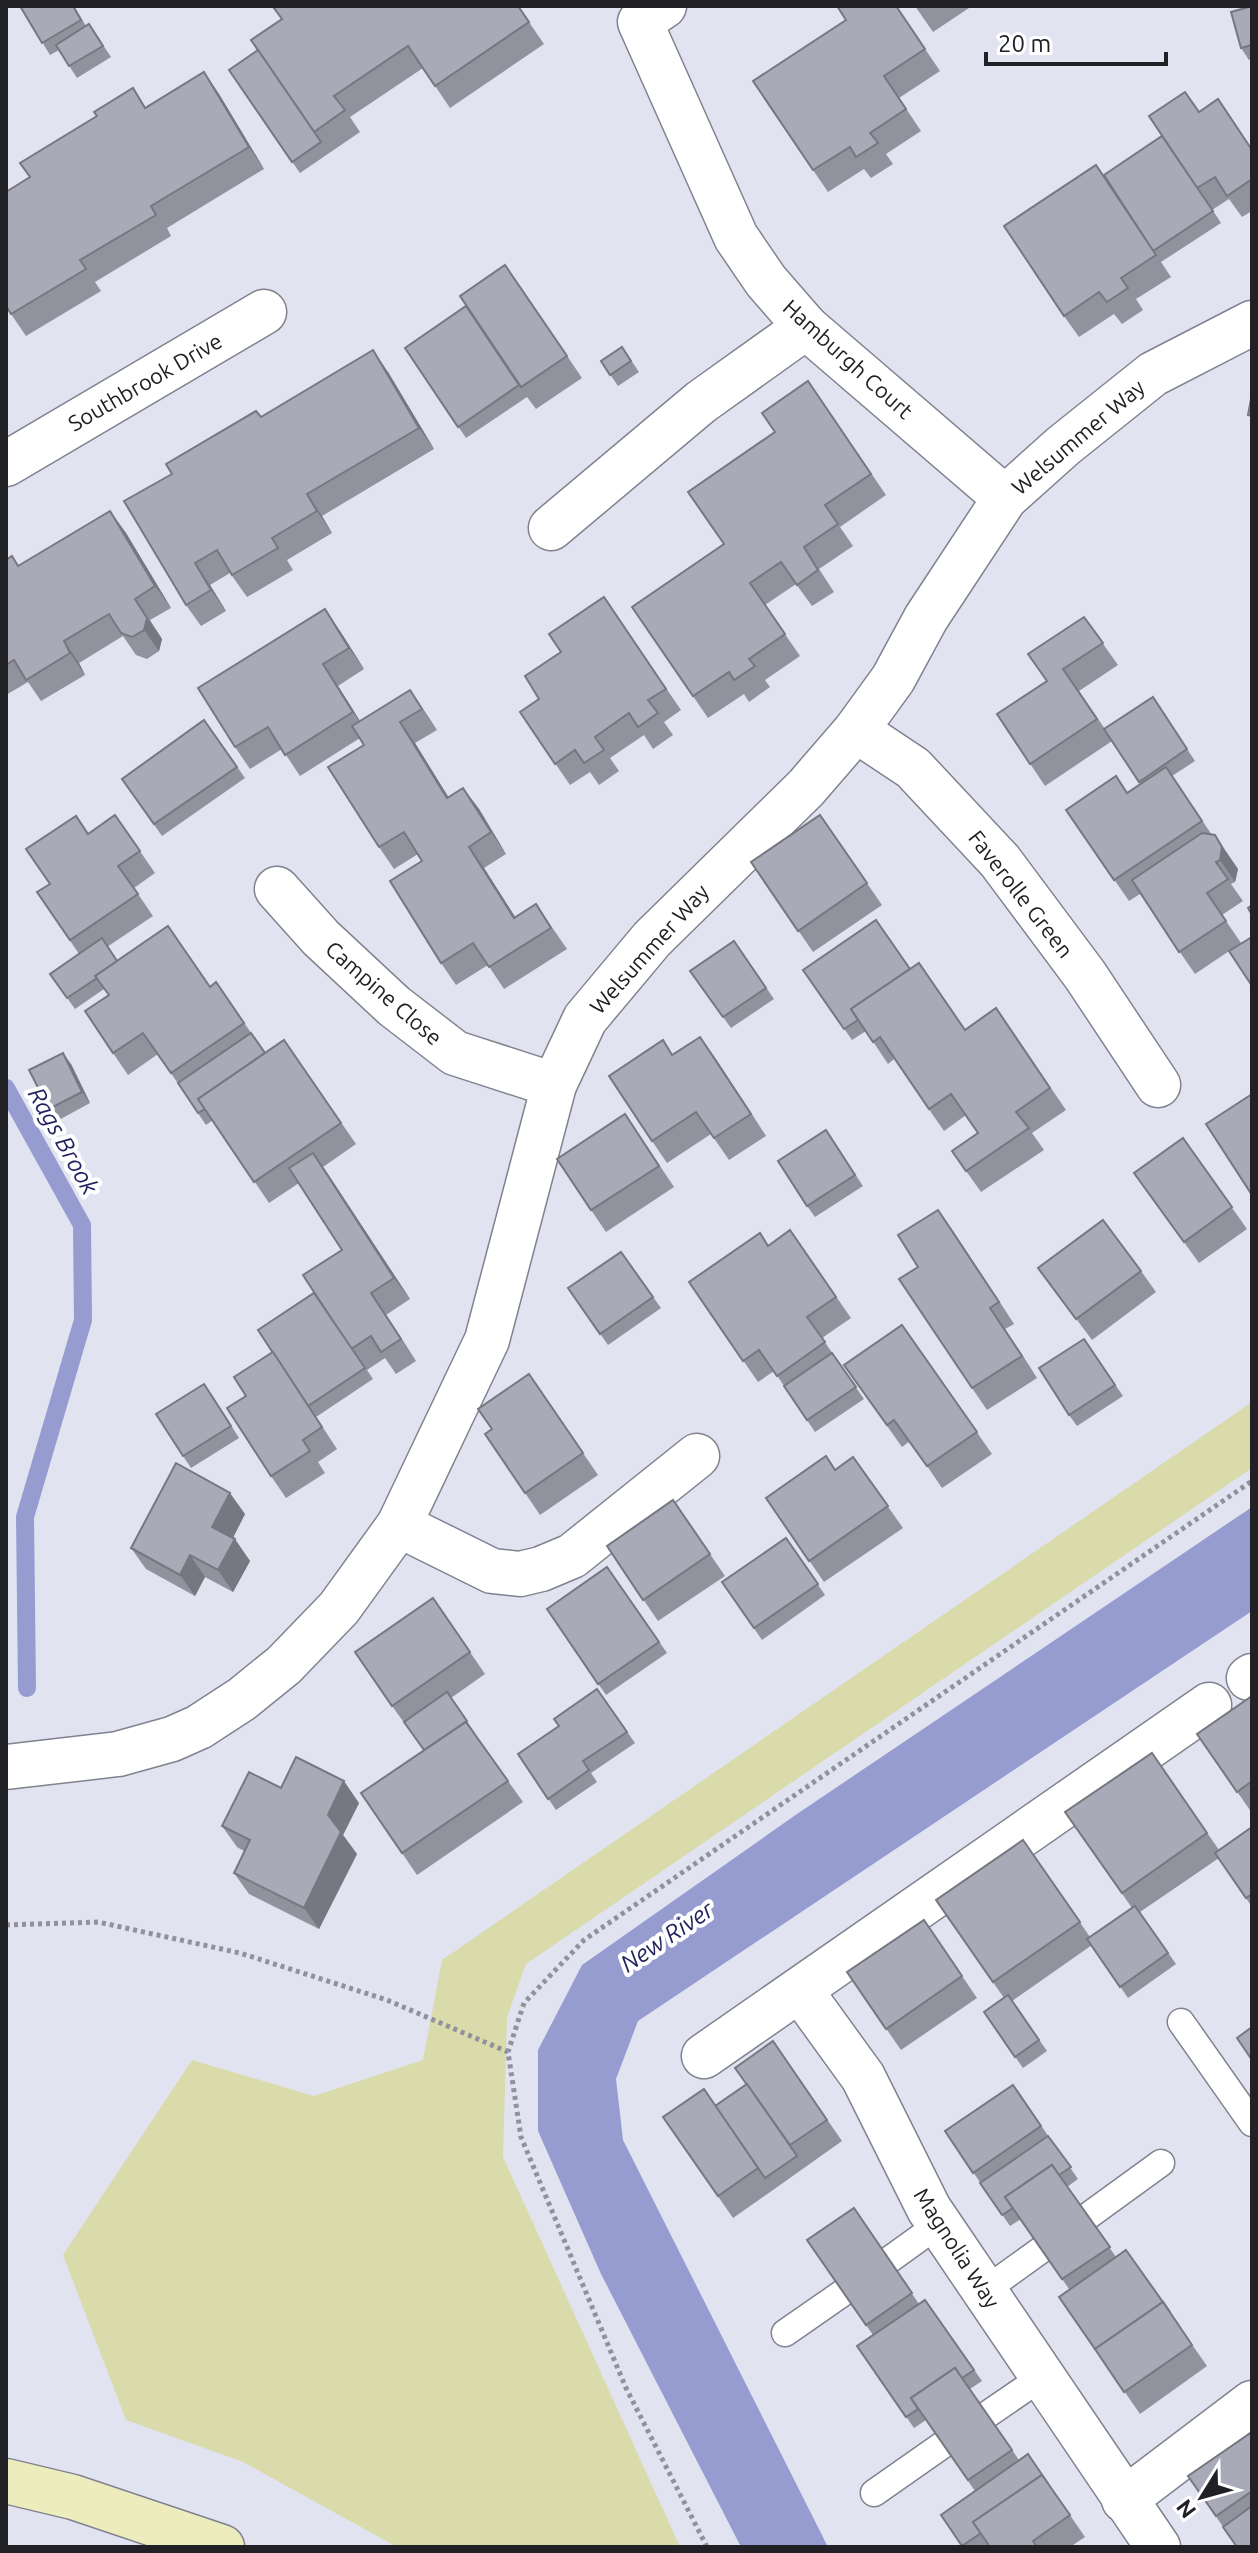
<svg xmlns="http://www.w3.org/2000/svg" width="1258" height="2553" font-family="Ubuntu,sans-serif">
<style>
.green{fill:#dadbaa}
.water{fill:#969cd0}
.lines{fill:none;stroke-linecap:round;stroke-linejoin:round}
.stream{stroke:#969cd0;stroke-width:18}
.lane-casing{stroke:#80828f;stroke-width:29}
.street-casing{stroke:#80828f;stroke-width:47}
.secondary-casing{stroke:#80828f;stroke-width:47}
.path{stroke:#90919b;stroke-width:5;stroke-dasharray:4 4;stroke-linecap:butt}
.lane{stroke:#fff;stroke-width:26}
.street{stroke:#fff;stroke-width:44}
.secondary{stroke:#ececbd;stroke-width:44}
.wall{fill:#90929d}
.shaded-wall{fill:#767780}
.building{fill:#a8aab7;stroke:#767780;stroke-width:2}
.labels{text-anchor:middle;stroke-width:8;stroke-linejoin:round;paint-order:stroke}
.street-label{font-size:22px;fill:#202025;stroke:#fff}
.water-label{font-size:24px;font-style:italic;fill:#221f5d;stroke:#fff}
</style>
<rect width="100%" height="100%" fill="#e1e3f1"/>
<polygon class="green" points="1252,1402 1252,1468 526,1964 507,2017 503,2157 680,2547 397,2547 243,2462 126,2420 63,2255 192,2060 314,2096 423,2060 442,1960"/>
<polygon class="water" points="1252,1507 1252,1611 638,2021 616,2079 623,2140 828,2547 741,2547 601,2274 538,2131 538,2050 582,1965 797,1814"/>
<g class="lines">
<polyline class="stream" points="6,1088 82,1225 83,1320 25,1517 27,1688"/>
<g class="lane-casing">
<g id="lane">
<polyline points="1181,2022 1252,2123"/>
<polyline points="1088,2216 1161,2163"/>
<polyline points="889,2260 939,2224"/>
<polyline points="984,2291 1041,2250"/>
<polyline points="785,2333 844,2292"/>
<polyline points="988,2414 1042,2377"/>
<polyline points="874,2493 944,2444"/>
</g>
</g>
<g class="street-casing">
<g id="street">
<polyline points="664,6 640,22 736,237 766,281 806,327 1005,498"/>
<polyline points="6,464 264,312"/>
<polyline points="551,528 701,402 806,327"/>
<polyline points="856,730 913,768 1000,861 1085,975 1158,1085"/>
<polyline points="277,889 321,938 394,1006 455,1053 554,1085"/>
<polyline points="399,1525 492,1571 520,1574 541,1569 572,1556 697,1456"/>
<polyline points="1249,1678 1252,1676"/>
<polyline points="6,1767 118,1754 172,1739 199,1727 242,1699 284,1665 339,1608 399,1525 487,1340 554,1085 585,1019 652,939 806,788 856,730 893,679 926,618 1005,498 1063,446 1153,374 1252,323"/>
<polyline points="800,1990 863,2077 929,2209 1158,2547"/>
<polyline points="704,2056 1209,1705"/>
<polyline points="1124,2500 1252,2403"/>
</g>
</g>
<g class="secondary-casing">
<polyline id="secondary" points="6,2481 73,2497 222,2547"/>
</g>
<g class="path">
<polyline points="6,1925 98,1922 240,1953 387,2000 508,2052"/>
<polyline points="707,2547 626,2388 521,2137 508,2052 524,2003 584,1940 1252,1481"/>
</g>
<use href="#lane" class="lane"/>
<use href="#street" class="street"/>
<use href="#secondary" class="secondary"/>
</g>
<g class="wall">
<polygon points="20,6 74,6 86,26 89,24 111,57 77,78 59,50 50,55"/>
<polygon points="518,6 544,44 450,108 423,68 350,117 360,132 300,173 229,70 258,50"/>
<polygon points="896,6 940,71 899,98 921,131 886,154 893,164 871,178 864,169 828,192 813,170"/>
<polygon points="915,6 972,6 933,32"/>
<polygon points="1252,6 1252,59 1249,60 1241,48"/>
<polygon points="204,72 219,94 264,169 167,228 171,236 95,282 101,291 26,336 11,314 146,107"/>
<polygon points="1218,99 1252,149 1252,211 1242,217 1229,199 1212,210 1208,203 1221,223 1161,262 1171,277 1136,299 1143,310 1122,324 1114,314 1079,337 1064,316 1104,175"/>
<polygon points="520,286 582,378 536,409 527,397 466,438 405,348"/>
<polygon points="622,347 639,372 618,386 601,361"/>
<polygon points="388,372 434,449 322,516 332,533 287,560 293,570 247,597 230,573 210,585 226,611 201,626 186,605 172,474 261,417"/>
<polygon points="808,381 886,495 840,527 853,546 819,569 834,592 812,606 796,584 765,605 800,656 765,680 770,687 749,702 744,694 708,718 632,607 724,544 775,432"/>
<polygon points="110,511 126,533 171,608 150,620 162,639 159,651 147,659 136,655 123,636 79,663 85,675 41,701 28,682 6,695 6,560 19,566"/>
<polygon points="604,597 681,710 664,722 673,735 653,749 644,735 610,758 619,771 599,785 590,772 570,785 520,712 539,699 561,652"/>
<polygon points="1084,617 1118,665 1079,691 1105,729 1153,697 1195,761 1172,776 1212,835 1238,869 1235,882 1231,884 1243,901 1222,915 1241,943 1195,974 1140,894 1129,901 1066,810 1128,792 1140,784 1112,741 1045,786 997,714 1047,681"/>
<polygon points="340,631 364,669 338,686 360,721 410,690 437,730 415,743 448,797 463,788 479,809 506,854 484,868 515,917 536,904 567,949 504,989 488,965 456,985 441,963 422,861 418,854 394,869 379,847 364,745 360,738 300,776 282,749 250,769 235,747"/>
<polygon points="204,720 245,778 162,836 122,779"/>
<polygon points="115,815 155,873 134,888 153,916 107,947 117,961 210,987 216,982 265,1053 284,1040 356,1144 323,1167 410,1299 386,1315 416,1361 396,1374 385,1358 367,1370 373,1379 316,1417 337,1449 318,1462 325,1473 286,1498 271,1476 246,1396 273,1352 314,1293 342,1250 299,1183 269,1203 213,1120 206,1125 158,1054 128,1075 113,1053 109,995 104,989 75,1009 50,974 79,954 37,892 50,884 88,834"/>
<polygon points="820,815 882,905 813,952 751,862"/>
<polygon points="734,941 774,999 731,1028 690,971"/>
<polygon points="910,969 965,1029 996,1008 1066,1110 1032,1133 1044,1150 981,1192 952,1151 978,1133 966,1115 944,1131 894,1059 888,1064 866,1031 852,1040 803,970"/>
<polygon points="700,1037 766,1136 729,1160 711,1134 667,1163 652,1141 673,1055"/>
<polygon points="71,1064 90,1103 57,1121 49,1109"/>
<polygon points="826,1130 863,1186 815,1217 807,1206"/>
<polygon points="640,1136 674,1187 606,1232 591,1210"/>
<polygon points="1183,1138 1247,1229 1199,1263 1134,1173"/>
<polygon points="938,1210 1014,1324 1005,1329 1037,1378 987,1410 972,1388 918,1267"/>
<polygon points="790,1230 851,1318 822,1338 864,1399 815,1432 774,1371 758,1382 689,1282 769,1245"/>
<polygon points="621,1252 661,1308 608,1345 568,1288"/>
<polygon points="1038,1268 1141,1271 1156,1292 1092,1340"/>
<polygon points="902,1325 992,1454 942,1488 910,1441 902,1447 844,1365"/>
<polygon points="1084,1339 1123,1396 1077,1426 1069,1415"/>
<polygon points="529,1374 598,1475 540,1515 485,1434 492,1429"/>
<polygon points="212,1395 239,1438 191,1468 183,1456"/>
<polygon points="853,1457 903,1528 824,1582 766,1498 836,1470"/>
<polygon points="673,1500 725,1576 658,1621 607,1546"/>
<polygon points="245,1514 233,1538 250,1561 233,1592 205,1577 195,1596 146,1569 131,1548"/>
<polygon points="786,1538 825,1595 762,1640 722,1582"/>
<polygon points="607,1567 667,1653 606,1695 547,1609"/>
<polygon points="433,1598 485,1674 451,1698 475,1733 474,1733 523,1802 417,1875 361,1793 424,1750 392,1706"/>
<polygon points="597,1689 635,1743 591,1773 597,1782 556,1810 518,1754 559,1726"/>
<polygon points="1252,1696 1252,1813 1197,1734"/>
<polygon points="1152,1753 1219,1850 1252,1827 1252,1907 1219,1858 1140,1912 1176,1964 1128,1998 1092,1945 1012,2001 1047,2051 1023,2068 984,2012 1004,1998 936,1900 1023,1840 1090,1937 1132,1908 1065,1812"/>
<polygon points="281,1788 359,1803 343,1835 357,1854 319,1929 249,1894 234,1873 244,1851 237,1847 222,1826"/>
<polygon points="924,1920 977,1998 901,2050 847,1972"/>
<polygon points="773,2041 842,2141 773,2190 772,2188 773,2190 733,2218 663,2117 715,2106 747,2084"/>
<polygon points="1013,2085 1078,2179 1067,2187 1116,2257 1126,2250 1207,2366 1140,2414 1059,2297 1069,2289 1021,2219 1010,2226 945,2131"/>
<polygon points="854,2208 919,2304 925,2300 982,2381 970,2389 1019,2460 1028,2454 1085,2537 1070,2547 990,2547 988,2544 984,2547 962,2547 941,2515 975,2491 926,2420 914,2428 857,2346 873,2335 807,2240"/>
<polygon points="1252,2432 1252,2547 1237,2547 1188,2476"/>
</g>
<g class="shaded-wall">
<polygon points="204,72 219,94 264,169 249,147"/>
<polygon points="373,350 388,372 434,449 419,428"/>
<polygon points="307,494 322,516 332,533 317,511"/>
<polygon points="110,511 126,533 171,608 155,586"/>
<polygon points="195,563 210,585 226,611 211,590"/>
<polygon points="135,599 162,639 159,651 144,630"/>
<polygon points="325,609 340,631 364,669 349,648"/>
<polygon points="64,641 79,663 85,675 70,653"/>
<polygon points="323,664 338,686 368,734 353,712"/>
<polygon points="410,690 425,712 437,730 422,709"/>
<polygon points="400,722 415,743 462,819 447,798"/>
<polygon points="463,788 479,809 506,854 491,832"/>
<polygon points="1215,835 1238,869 1235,882 1220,860"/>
<polygon points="469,847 484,868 529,939 514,918"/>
<polygon points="700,1037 716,1059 766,1136 751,1114"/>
<polygon points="63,1053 71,1064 90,1103 82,1092"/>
<polygon points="313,1153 328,1174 410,1299 394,1278"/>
<polygon points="938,1210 953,1231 1014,1324 999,1302"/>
<polygon points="371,1293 386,1315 416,1361 401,1339"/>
<polygon points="990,1308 1005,1329 1037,1378 1022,1356"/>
<polygon points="230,1493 245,1514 227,1549 212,1527"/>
<polygon points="235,1539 250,1561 233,1592 218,1570"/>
<polygon points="190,1555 205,1577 195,1596 180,1575"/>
<polygon points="344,1781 359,1803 343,1835 357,1854 319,1929 304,1908 328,1815"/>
</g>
<g class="building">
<polygon points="20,6 73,6 81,20 42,43"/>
<polygon points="278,6 518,6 529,22 435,86 408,46 334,96 345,110 314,132 251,40 282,19 274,8"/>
<polygon points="837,6 896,6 925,49 884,76 906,109 870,133 878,143 856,157 850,147 813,170 753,81 846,20"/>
<polygon points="1252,6 1252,45 1241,48 1231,12"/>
<polygon points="89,24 103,46 69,66 56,45"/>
<polygon points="258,50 321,142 292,162 229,70"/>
<polygon points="204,72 249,147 151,206 156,215 80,260 86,269 11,314 6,306 6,192 30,177 20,163 97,116 94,112 133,88 145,108"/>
<polygon points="1185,92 1199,112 1218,99 1252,150 1252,179 1227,196 1215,177 1197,188 1149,116"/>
<polygon points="1162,136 1213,211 1153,251 1104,175"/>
<polygon points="1096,165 1156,255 1121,278 1128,288 1107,302 1099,292 1064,316 1004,226"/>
<polygon points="505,265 567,356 521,387 460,296"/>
<polygon points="466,306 519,385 458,427 405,348"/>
<polygon points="622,347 631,361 610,375 601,361"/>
<polygon points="373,350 419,428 307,494 317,511 272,538 278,548 232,575 217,550 195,563 211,590 186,605 124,501 172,474 166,464 256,411 261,417"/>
<polygon points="808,381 871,474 825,505 838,524 804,547 818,570 797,585 781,562 750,583 785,634 749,659 755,666 734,680 729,672 693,696 632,607 724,544 688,492 775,432 762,413"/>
<polygon points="1252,394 1252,416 1248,415"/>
<polygon points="110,511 155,586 135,599 147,618 144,630 132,637 121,633 109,614 64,641 70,653 26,680 14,660 6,665 6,560 12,556 18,566"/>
<polygon points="604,597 666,689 648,700 658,713 638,727 629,713 595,737 604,750 584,763 575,750 555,764 520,712 539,699 525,676 561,652 549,634"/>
<polygon points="325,609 349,648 323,664 353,712 285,755 268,727 235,747 198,688"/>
<polygon points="1084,617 1103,643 1063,669 1097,719 1030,764 997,714 1047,681 1028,654"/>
<polygon points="410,690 422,709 400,722 447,798 463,788 491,832 469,847 514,918 536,904 551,928 489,967 473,943 441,963 390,881 422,861 404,832 379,847 328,767 364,745 352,726"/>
<polygon points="1153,697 1187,749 1139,782 1104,729"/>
<polygon points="204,720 237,767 154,824 122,779"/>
<polygon points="1166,767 1202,821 1114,880 1066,810 1116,776 1127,793"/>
<polygon points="115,815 140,851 118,866 138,894 70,940 37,892 50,884 26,849 76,816 88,834"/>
<polygon points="820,815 867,883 798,931 751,862"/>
<polygon points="1202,833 1215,835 1222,847 1220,860 1216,862 1228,879 1207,893 1226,921 1179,952 1132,880"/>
<polygon points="1252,905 1252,915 1248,908"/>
<polygon points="876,920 910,969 851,1009 858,1020 844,1029 803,970"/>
<polygon points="168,926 210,987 216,982 244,1023 171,1073 143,1033 113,1053 85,1011 109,995 95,976"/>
<polygon points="1252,937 1252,986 1229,951"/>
<polygon points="102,938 117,961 95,976 97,978 67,998 50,974"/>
<polygon points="734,941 766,988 723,1017 690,971"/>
<polygon points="919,963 965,1030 996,1008 1050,1088 1016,1112 1029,1128 966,1171 952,1151 978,1133 951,1094 929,1109 880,1037 873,1042 851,1009"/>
<polygon points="251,1033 265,1053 198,1099 205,1109 198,1113 178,1083"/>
<polygon points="700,1037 751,1114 714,1138 696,1112 652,1141 609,1076 663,1040 672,1055"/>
<polygon points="284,1040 341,1123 254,1182 198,1099"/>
<polygon points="63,1053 82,1092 49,1109 29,1070"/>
<polygon points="1252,1094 1252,1195 1206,1124"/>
<polygon points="625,1114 659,1166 591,1210 557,1159"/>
<polygon points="826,1130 855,1175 807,1206 778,1161"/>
<polygon points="1183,1138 1232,1207 1184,1242 1134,1173"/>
<polygon points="313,1153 394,1278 371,1293 401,1339 381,1352 371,1336 351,1349 303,1275 342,1250 289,1168"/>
<polygon points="938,1210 999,1302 990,1308 1022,1356 972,1388 899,1279 918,1267 898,1235"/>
<polygon points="1103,1220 1141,1271 1076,1319 1038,1268"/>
<polygon points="790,1230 836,1297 807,1317 825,1342 777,1376 759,1350 743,1361 689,1282 760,1233 768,1246"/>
<polygon points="621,1252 653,1297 600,1334 568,1288"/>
<polygon points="314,1293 365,1368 308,1406 258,1330"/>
<polygon points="902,1325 977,1432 927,1466 894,1420 887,1425 844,1365"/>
<polygon points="1084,1339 1115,1385 1069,1415 1039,1368"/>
<polygon points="273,1352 322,1427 303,1440 310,1451 271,1476 227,1408 246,1396 234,1377"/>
<polygon points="832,1353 856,1387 807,1420 784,1386"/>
<polygon points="529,1374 583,1453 525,1493 485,1434 492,1429 478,1409"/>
<polygon points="204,1384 231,1426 183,1456 156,1414"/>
<polygon points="826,1456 835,1470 853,1457 888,1506 809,1561 766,1498"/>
<polygon points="176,1463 230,1493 212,1527 235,1539 218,1570 190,1555 180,1575 131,1548"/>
<polygon points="673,1500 710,1554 643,1600 607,1546"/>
<polygon points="786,1538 818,1584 754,1628 722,1582"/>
<polygon points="607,1567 659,1642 598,1684 547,1609"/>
<polygon points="433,1598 470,1652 392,1706 355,1652"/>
<polygon points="597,1689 627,1732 583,1761 589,1770 548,1799 518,1754 559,1726 554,1719"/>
<polygon points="447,1692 467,1721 424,1750 404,1722"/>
<polygon points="1252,1696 1252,1781 1237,1792 1197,1734"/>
<polygon points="466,1722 508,1781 402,1853 361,1793"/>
<polygon points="1152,1753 1207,1833 1122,1893 1065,1812"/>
<polygon points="296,1757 344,1781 328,1815 341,1832 304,1908 234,1873 250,1840 222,1826 249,1772 281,1788"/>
<polygon points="1252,1827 1252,1894 1246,1898 1215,1853"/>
<polygon points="1023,1840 1080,1922 993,1982 936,1900"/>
<polygon points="1135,1906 1168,1953 1120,1987 1087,1939"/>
<polygon points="924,1920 962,1976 886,2029 847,1972"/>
<polygon points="1008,1995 1039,2040 1015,2057 984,2012"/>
<polygon points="1252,2027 1252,2060 1237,2038"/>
<polygon points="773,2041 827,2120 790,2145 735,2068"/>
<polygon points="747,2084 797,2156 765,2178 715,2106"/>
<polygon points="1013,2085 1041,2126 973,2173 945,2131"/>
<polygon points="704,2089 758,2168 718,2196 663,2117"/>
<polygon points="1048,2136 1071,2167 1059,2175 1052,2165 1005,2197 1013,2208 1002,2215 980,2183"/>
<polygon points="1052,2165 1110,2247 1062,2279 1005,2197"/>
<polygon points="854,2208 912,2293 866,2325 807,2240"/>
<polygon points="1126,2250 1170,2312 1163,2302 1095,2349 1059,2297"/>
<polygon points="925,2300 974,2370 962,2378 955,2368 911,2398 918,2409 906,2417 857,2346"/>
<polygon points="1163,2302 1192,2345 1124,2392 1095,2349"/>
<polygon points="955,2368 1012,2450 968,2480 911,2398"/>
<polygon points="1252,2432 1252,2491 1216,2516 1188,2476"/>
<polygon points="1028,2454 1049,2485 1042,2475 973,2522 981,2533 962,2546 941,2515"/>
<polygon points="1042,2475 1070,2515 1033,2541 1037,2547 990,2547 973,2522"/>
<polygon points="1252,2506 1252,2547 1237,2547 1223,2527"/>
</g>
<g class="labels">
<g class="street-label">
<text transform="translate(848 359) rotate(42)" y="8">Hamburgh Court</text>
<text transform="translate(145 382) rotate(-30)" y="8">Southbrook Drive</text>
<text transform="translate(1078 437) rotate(-40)" y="8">Welsummer Way</text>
<text transform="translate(1021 894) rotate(52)" y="8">Faverolle Green</text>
<text transform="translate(649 949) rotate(-48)" y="8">Welsummer Way</text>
<text transform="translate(384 993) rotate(41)" y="8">Campine Close</text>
<text transform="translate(957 2248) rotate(57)" y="8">Magnolia Way</text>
</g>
<g class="water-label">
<text transform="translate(63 1141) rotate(61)" y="8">Rags Brook</text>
<text transform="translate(667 1937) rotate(-34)" y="8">New River</text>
</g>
</g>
<rect width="1258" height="2553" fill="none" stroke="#202025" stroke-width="16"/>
<g transform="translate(1202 2497) rotate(233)" stroke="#ffffff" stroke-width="6" paint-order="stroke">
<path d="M0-6L14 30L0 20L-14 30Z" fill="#202025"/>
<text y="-12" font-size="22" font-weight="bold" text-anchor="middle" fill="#202025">N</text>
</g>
<path d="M986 52v12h180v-12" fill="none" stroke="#202025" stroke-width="4"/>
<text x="998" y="52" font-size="24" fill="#202025" stroke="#ffffff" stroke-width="6" paint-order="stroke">20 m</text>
</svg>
